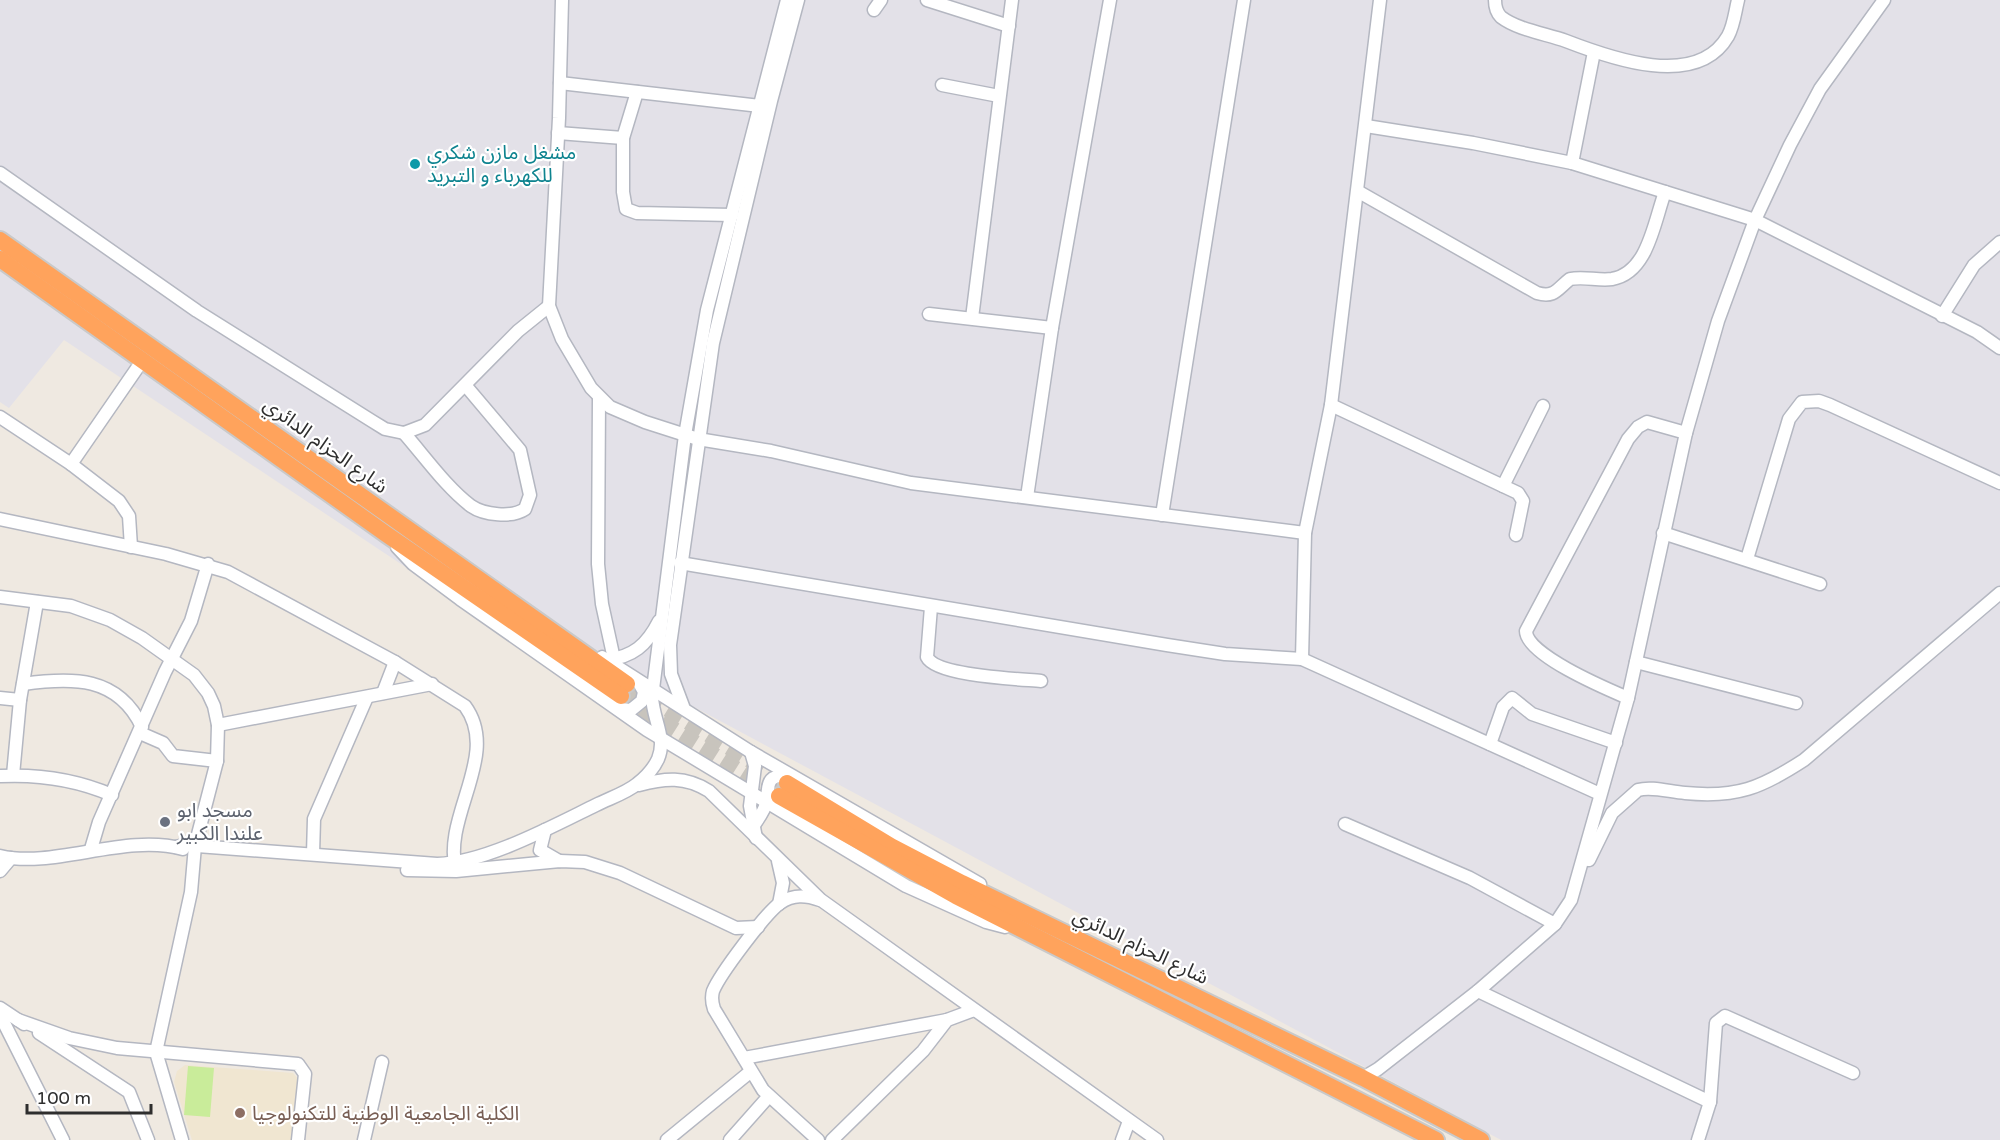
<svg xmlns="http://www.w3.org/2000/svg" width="2000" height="1140" font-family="'Varela Round','Noto Sans Arabic',sans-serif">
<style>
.industrial{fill:#e3e1e8}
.education{fill:#f0e6d1}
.pitch{fill:#c9ec9a}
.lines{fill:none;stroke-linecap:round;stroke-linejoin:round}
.highway-tunnel{stroke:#c8c4bd;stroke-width:16;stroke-dasharray:16 8;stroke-linecap:butt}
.minor-casing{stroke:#b4b7c1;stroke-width:15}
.highway-casing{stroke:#c9c9c9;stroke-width:20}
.minor{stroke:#fff;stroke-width:12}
.highway{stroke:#ffa35c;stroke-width:16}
.culture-dot{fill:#0f9aa8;stroke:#fff;stroke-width:2}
.worship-dot{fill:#6b7280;stroke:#fff;stroke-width:2}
.education-dot{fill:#8d6e63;stroke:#fff;stroke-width:2}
.labels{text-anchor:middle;stroke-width:4.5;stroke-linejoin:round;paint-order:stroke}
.culture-label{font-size:20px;fill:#0d838f;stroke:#fff;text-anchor:start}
.street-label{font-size:20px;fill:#2e2e2e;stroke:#fff}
.worship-label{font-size:20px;fill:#5b616d;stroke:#fff;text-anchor:start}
.education-label{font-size:20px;fill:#785e54;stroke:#fff;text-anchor:start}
</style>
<rect width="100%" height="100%" fill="#efe9e1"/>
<polygon class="industrial" points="0,0 2000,0 2000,1140 1501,1140 655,686 407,568 64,340 9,408 0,402"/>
<polygon class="education" points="185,1065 293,1073 299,1080 293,1140 192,1140 174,1082 177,1071"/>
<polygon class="pitch" points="188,1066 214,1068 210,1117 184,1115"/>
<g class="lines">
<g class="highway-tunnel">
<polyline points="627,684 787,783"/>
<polyline points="621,696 779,796"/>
</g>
<g class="minor-casing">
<g id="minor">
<polyline points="562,0 559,118 549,306 562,339 591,388 610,407 645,422 698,439 771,451 911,483 1305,533"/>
<polyline points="927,0 1009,26"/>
<path d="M1495,0C1495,6 1496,12 1501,17C1518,30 1547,34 1566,41C1610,58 1697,90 1728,36C1734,25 1735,12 1738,0"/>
<polyline points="874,10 881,0"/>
<polyline points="560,83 760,106"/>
<polyline points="942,85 999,96"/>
<polyline points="637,92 623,138 623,192 626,209 637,213 732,215"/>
<polyline points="1366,126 1473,143 1572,163 1755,220 1977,332 2000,348"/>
<polyline points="558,133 623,138"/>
<polyline points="1572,163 1594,52"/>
<polyline points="0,173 197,311 372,421 385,429 404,433 425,425 518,331 549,306"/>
<path d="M1359,192L1537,293C1555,298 1557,289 1570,279C1584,276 1598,281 1612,279C1648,273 1654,222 1665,192"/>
<polyline points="929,314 1052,328"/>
<polyline points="1942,316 1974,265 2000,242"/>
<polyline points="972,318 1012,0"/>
<polyline points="599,398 598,564 602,604 614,659"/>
<polyline points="1331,405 1518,493 1523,501 1516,535"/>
<polyline points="0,417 71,464 119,501 129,516 131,547"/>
<path d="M404,433C425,457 446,487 471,506C484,515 512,518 525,509L530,495L520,450L466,386"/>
<polyline points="71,464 142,361"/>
<polyline points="1503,486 1543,406"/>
<polyline points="1027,497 1052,328 1110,0"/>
<polyline points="1162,515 1244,0"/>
<path d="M0,519L166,554L228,572L395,662L465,706C501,755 442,816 456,870"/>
<polyline points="1663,533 1820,584"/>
<polyline points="397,547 413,564 460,599 647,730 906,886 986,922 1005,927"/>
<polyline points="1747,559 1789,419 1802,402 1819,401 1830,405 2000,483"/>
<polyline points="680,563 1167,645 1225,654 1302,659 1600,794"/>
<polyline points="0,597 71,606 110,620 142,638 194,675 208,693 214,706 218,725 217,761 195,846 191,892 156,1052 182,1140"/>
<path d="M931,607L927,657C936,676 1019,679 1041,681"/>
<polyline points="602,657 751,752 980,884"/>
<polyline points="1302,659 1305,533 1331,405 1380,0"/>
<path d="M606,660C633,657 647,645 659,621"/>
<polyline points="1636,662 1796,703"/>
<path d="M23,684C72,677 118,676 142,727"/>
<polyline points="383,693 395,662"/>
<polyline points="0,698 20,700"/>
<path d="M1628,698C1607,689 1526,655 1526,631L1628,439L1638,427L1647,422L1686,433"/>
<polyline points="683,706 671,674 670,645 713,343 771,101 798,0"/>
<polyline points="618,709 631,710 642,701 644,692 638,681"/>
<polyline points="218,725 432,684"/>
<polyline points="140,733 163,743 173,756 217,761"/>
<polyline points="1490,744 1503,707 1512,698 1532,714 1616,743"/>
<polyline points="751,752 755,766 750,806 756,838"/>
<polyline points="13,775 20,700 37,602"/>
<path d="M0,776C40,774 75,779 112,795"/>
<path d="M639,785C665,778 685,776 709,791L821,900L1157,1140"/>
<polyline points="1345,824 1470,878 1555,924"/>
<path d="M754,825C758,819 765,810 766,803C770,787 763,775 789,775"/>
<polyline points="545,830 540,850 559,861"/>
<path d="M176,847L184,845L437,864C485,863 553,826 596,805C610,798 626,793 637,784C646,777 653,770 658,759C667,738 653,720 652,697L685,435L707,310L787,0"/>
<polyline points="91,849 99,822 165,672 191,621 208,564"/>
<polyline points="313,854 314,819 367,697"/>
<path d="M0,856C54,869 125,833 183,849"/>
<path d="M1589,860L1612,813L1638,790C1652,786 1670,792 1685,793C1737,798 1761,788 1804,760L2000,593"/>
<polyline points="778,861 783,883 779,904"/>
<polyline points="407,870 456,871 560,861 585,862 620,873 736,928 758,927"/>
<polyline points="0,871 11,858"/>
<polyline points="1478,991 1710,1102"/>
<polyline points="0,1008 24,1024"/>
<polyline points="0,1015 63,1140"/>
<polyline points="18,1020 69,1038 117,1048 298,1064 305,1074 298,1140"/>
<polyline points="39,1033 129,1092 148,1140"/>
<polyline points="744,1058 947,1020"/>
<polyline points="1363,1078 1378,1069 1478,991 1555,924 1571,900 1628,698 1686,433 1718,321 1755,220 1790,145 1820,89 1884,0"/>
<polyline points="364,1140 382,1062"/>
<polyline points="667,1140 750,1072"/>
<polyline points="730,1140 769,1096"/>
<path d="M818,1140L763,1090L714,1009C712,1003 711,998 713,991C720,974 765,914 780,903C793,894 806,895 820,900"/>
<polyline points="832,1140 923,1051 947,1020 974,1010"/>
<polyline points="1122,1140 1129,1121"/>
<polyline points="1698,1140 1710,1102 1716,1023 1725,1016 1853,1073"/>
</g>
</g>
<g class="highway-casing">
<g id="highway">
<polyline points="0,240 627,684"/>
<polyline points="0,259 386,534 621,696"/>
<polyline points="787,783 891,846 962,883 1363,1078 1481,1140"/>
<polyline points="779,796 956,896 1436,1140"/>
</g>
</g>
<use href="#minor" class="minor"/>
<use href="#highway" class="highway"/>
</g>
<circle class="culture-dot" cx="415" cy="164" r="6"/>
<circle class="worship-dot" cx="165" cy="822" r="6"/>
<circle class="education-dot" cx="240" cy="1113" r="6"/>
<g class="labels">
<g class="culture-label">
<text x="427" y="159">مشغل مازن شكري<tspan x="427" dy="23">للكهرباء و التبريد</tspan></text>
</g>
<g class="street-label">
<text transform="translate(326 445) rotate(36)" y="7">شارع الحزام الدائري</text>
<text transform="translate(1141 946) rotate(26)" y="7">شارع الحزام الدائري</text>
</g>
<g class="worship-label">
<text x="177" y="817">مسجد ابو<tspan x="177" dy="23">علندا الكبير</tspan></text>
</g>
<g class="education-label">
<text x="252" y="1120">الكلية الجامعية الوطنية للتكنولوجيا</text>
</g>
</g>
<path d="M27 1104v9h124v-9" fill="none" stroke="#2e2e2e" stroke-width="3"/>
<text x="36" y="1104" font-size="18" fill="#2e2e2e" stroke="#ffffff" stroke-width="4.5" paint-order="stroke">100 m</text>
</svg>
